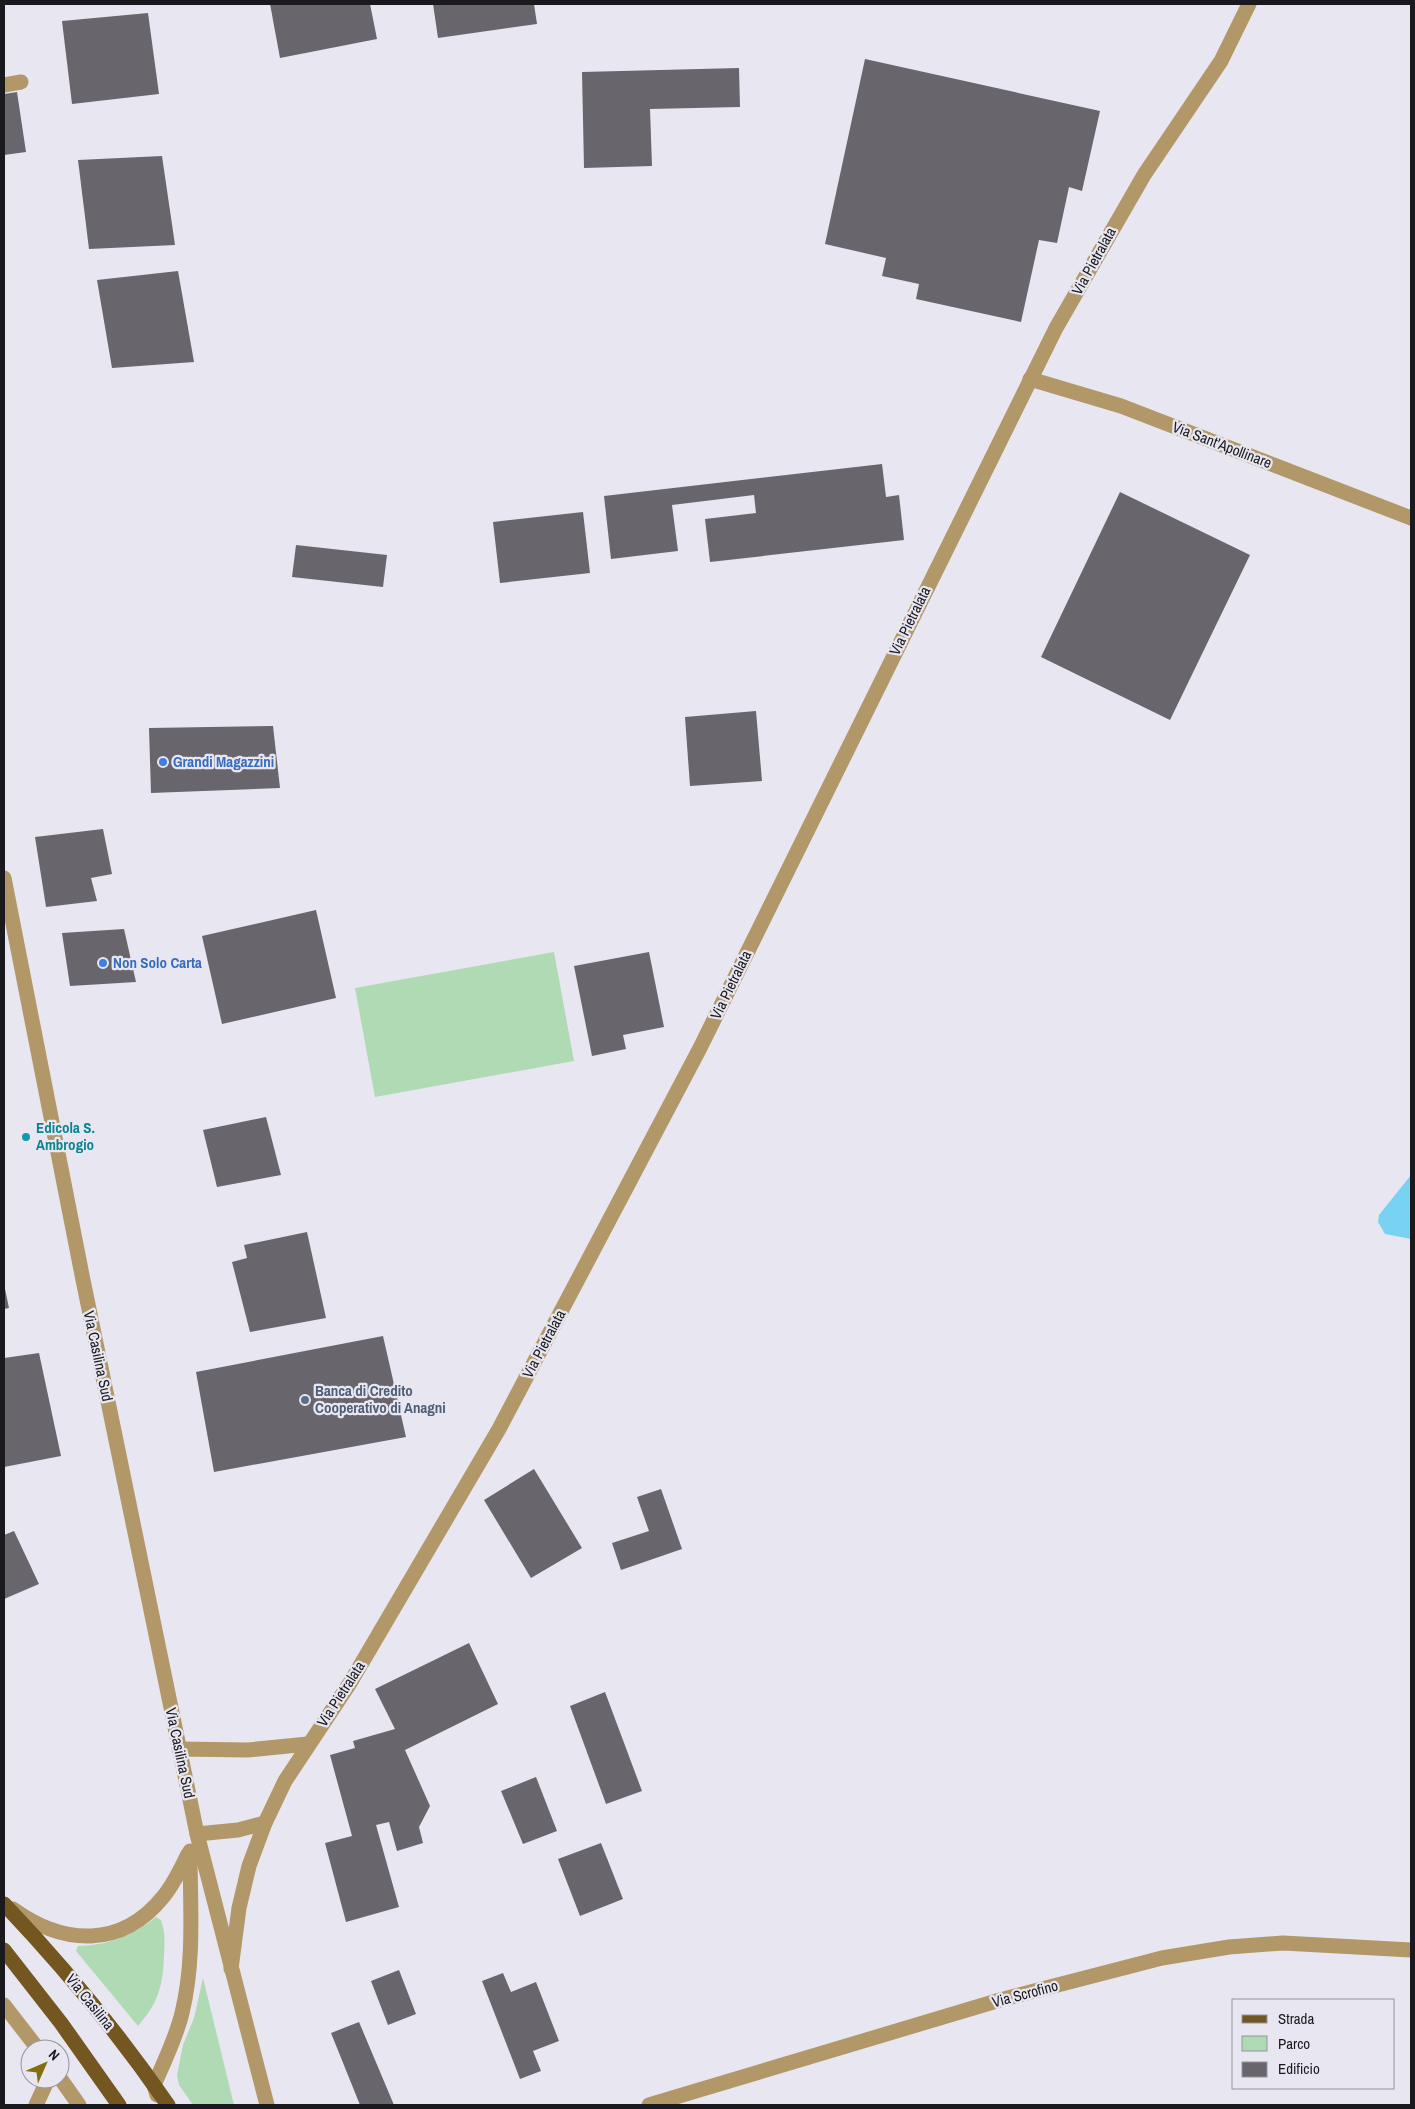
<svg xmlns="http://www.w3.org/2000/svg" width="1415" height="2109" font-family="'Archivo Narrow',sans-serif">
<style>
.green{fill:#afdab3}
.water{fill:#77d3f1}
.building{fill:#69656c}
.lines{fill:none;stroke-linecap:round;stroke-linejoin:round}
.minor{stroke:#b29768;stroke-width:15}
.major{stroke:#735620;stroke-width:15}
.shop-dot{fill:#3f7fe0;stroke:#e8e7f1;stroke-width:2}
.culture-dot{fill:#0f9aa8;stroke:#e8e7f1;stroke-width:2}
.service-dot{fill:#5c6f8a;stroke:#e8e7f1;stroke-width:2}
.labels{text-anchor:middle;stroke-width:4.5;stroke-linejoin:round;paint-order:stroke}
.street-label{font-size:15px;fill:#1a191d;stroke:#e8e7f1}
.shop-label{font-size:15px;font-weight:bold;fill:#366cbe;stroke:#e8e7f1;text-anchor:start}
.culture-label{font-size:15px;font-weight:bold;fill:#0d838f;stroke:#e8e7f1;text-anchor:start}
.service-label{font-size:15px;font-weight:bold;fill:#4e5e75;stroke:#e8e7f1;text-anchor:start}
</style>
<rect width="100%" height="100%" fill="#e8e7f1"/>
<g class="green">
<polygon points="554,952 574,1061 375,1097 355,988"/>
<path d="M156,1917L161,1920C165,1931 165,1942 164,1955C163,1985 159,2002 138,2026L76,1951L78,1946C109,1945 132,1936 156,1917Z"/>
<polygon points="203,1978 234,2105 193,2105 179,2085 177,2075 183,2045 194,2018"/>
</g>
<polygon class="water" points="1411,1175 1411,1239 1385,1234 1378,1222 1379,1215"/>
<g class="building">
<polygon points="270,4 370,4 377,39 280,58"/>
<polygon points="433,4 534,4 537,24 438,38"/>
<polygon points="148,13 159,94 72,104 62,21"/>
<polygon points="865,59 1100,111 1082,191 1069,187 1057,243 1039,240 1021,322 916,299 919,284 882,276 886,258 825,244"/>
<polygon points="739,68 740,107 650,109 652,166 584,168 582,72"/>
<polygon points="17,92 26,152 4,155 4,94"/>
<polygon points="162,156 175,245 89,249 78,160"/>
<polygon points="178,271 194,362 112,368 97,280"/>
<polygon points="882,464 886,497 899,495 904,540 710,562 705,519 756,513 754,495 672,505 678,551 611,559 604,496"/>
<polygon points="1120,492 1250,555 1170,720 1041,657"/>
<polygon points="583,512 590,573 500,583 493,522"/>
<polygon points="296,545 387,555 383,587 292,577"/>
<polygon points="756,711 762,781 690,786 685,717"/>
<polygon points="273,726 280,788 151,793 149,728"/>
<polygon points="103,829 112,874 91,878 97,901 46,907 35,837"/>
<polygon points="316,910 336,998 222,1024 202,936"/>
<polygon points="124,929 136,982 70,986 62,933"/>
<polygon points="649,952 664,1027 623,1035 626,1049 592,1056 574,966"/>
<polygon points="266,1117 281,1175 217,1187 203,1130"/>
<polygon points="307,1232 326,1318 250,1332 232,1262 247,1258 244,1245"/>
<polygon points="4,1284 9,1308 4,1309"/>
<polygon points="383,1336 406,1437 214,1472 196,1372"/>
<polygon points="39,1353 61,1456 4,1467 4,1358"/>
<polygon points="534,1469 582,1548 531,1578 484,1500"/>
<polygon points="661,1489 682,1549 621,1570 612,1543 649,1531 637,1497"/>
<polygon points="14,1531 39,1584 4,1599 4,1535"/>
<polygon points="469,1643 498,1704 405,1750 430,1806 419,1827 423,1843 397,1851 389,1822 376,1825 399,1907 346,1922 325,1843 352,1836 330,1755 355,1748 353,1741 395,1729 375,1689"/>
<polygon points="605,1692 642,1791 606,1804 570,1706"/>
<polygon points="536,1777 557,1831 523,1844 501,1791"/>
<polygon points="601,1843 623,1899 580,1916 558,1859"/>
<polygon points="399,1970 416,2014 388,2025 371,1981"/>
<polygon points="503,1973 511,1992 536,1982 559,2041 533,2051 541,2071 520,2079 482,1981"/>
<polygon points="359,2022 394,2105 360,2105 331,2033"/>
</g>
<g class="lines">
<g class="minor">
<polyline points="4,85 21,82"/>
<polyline points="1030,379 1121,406 1411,518"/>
<polyline points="4,878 83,1280 197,1834 267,2105"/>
<polyline points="179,1749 248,1750 308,1744"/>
<polyline points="197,1834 238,1830 265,1823"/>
<path d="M13,1909C63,1945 121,1949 163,1897C174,1884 181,1868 188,1854"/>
<polyline points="231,1969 239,1908 249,1866 265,1823 285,1781 350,1683 499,1429 700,1048 1056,328 1144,175 1221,61 1249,4"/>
<polyline points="4,2005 38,2049"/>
<polyline points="60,2078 79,2105"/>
<path d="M157,2095L154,2085C164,2062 176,2038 182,2013C195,1960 190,1905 190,1851"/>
<polyline points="36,2105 48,2079"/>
<polyline points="649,2105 1000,2000 1162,1958 1229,1947 1283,1943 1411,1950"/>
</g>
<g class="major">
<path d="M4,1904C64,1967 119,2034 168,2105"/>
<polyline points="4,1950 61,2023 119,2105"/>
</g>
</g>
<g class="shop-dot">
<circle cx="163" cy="762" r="5"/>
<circle cx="103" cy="963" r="5"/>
</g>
<circle class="culture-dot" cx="26" cy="1137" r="5"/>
<circle class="service-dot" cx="305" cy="1400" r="5"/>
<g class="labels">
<g class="street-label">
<text transform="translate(1094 261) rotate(-61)" y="5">Via Pietralata</text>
<text transform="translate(1222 445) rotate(21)" y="5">Via Sant'Apollinare</text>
<text transform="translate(910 621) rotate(-64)" y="5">Via Pietralata</text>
<text transform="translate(731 985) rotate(-64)" y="5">Via Pietralata</text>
<text transform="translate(544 1344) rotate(-62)" y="5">Via Pietralata</text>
<text transform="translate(98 1356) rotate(78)" y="5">Via Casilina Sud</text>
<text transform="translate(341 1694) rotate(-57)" y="5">Via Pietralata</text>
<text transform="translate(180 1753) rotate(78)" y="5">Via Casilina Sud</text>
<text transform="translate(1025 1994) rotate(-15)" y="5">Via Scrofino</text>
<text transform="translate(90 2002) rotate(51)" y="5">Via Casilina</text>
</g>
<g class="shop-label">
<text x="173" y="767">Grandi Magazzini</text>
<text x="113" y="968">Non Solo Carta</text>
</g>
<g class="culture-label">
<text x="36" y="1133">Edicola S.<tspan x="36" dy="17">Ambrogio</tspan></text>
</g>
<g class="service-label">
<text x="315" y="1396">Banca di Credito<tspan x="315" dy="17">Cooperativo di Anagni</tspan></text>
</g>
</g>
<rect width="1415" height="2109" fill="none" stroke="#1a191d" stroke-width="10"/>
<rect x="1232" y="1999" width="162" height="90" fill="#e8e7f1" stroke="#96959c"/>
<rect x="1242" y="2015" width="25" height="8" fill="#735620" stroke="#96959c"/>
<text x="1278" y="2024" font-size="15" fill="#1a191d">Strada</text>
<rect x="1242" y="2036" width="25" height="15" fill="#afdab3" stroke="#96959c"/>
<text x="1278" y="2049" font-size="15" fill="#1a191d">Parco</text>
<rect x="1242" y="2062" width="25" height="15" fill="#69656c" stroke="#96959c"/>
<text x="1278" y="2074" font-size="15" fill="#1a191d">Edificio</text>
<g transform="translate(45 2064) rotate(45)"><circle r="24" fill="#e8e7f1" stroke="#96959c"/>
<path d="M0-4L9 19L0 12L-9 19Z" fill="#836f0e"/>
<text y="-8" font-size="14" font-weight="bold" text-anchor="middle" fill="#1a191d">N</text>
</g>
</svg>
